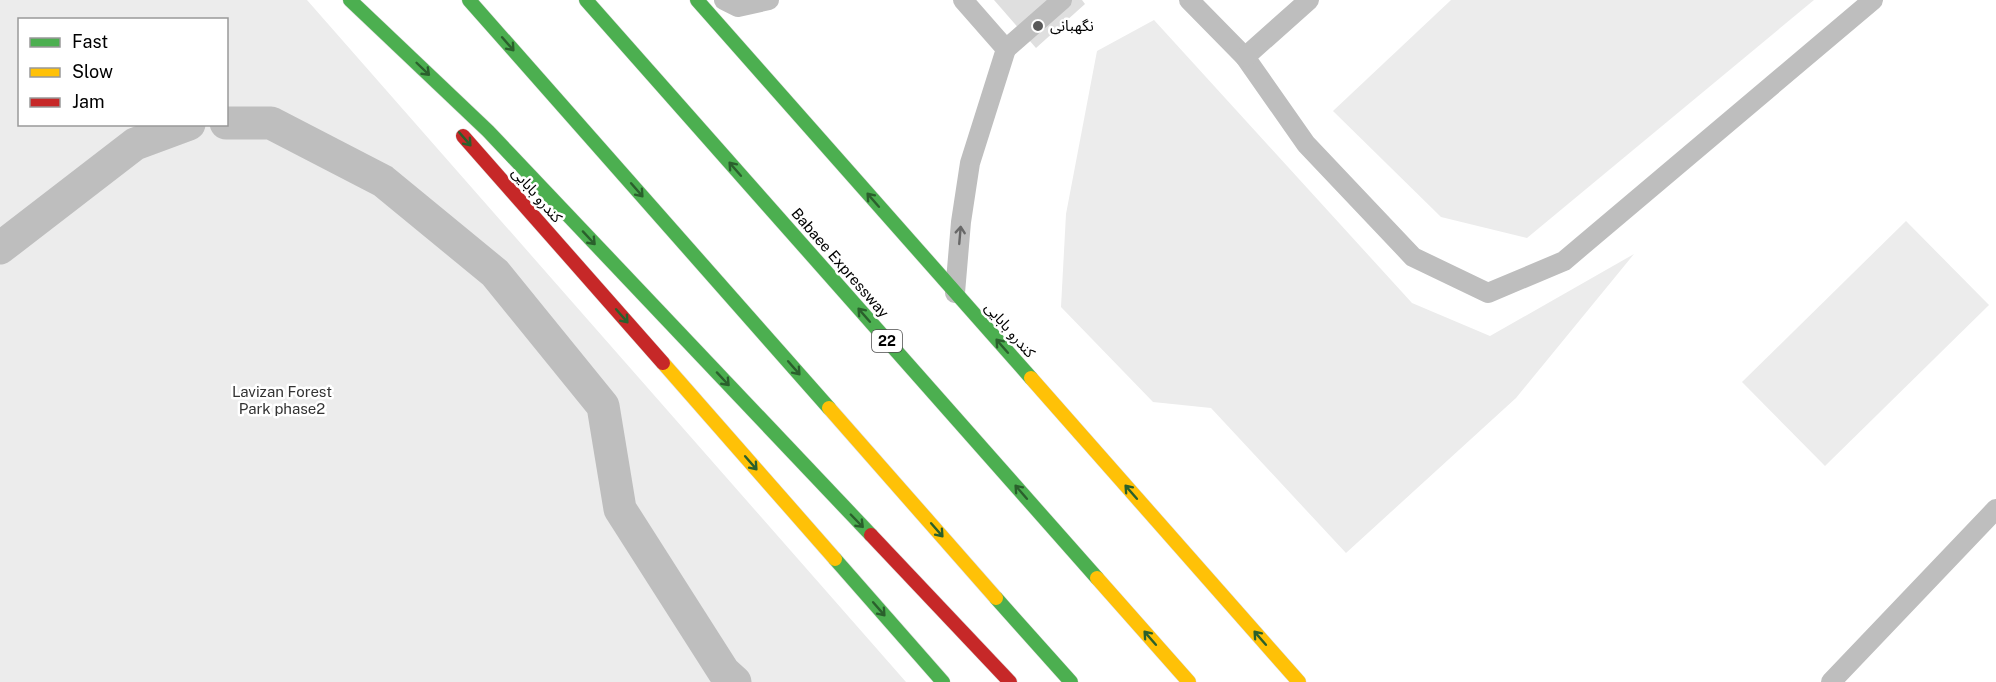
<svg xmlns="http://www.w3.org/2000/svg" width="1996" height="682" font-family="'Public Sans','Noto Sans Arabic',sans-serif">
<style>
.green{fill:#ececec;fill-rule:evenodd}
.building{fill:#dfdfdf}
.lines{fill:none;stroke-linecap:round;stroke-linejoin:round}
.fast-casing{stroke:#dbdbdb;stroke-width:15}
.slow-casing{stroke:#dbdbdb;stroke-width:15}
.jam-casing{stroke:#dbdbdb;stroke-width:15}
.lane{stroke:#bebebe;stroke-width:20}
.street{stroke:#bebebe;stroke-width:33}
.fast{stroke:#4caf50;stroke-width:14}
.slow{stroke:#ffc107;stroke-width:14}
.jam{stroke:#c62828;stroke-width:14}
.oneway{stroke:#2a602c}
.oneway2{stroke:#686868}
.poi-dot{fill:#595959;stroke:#fff;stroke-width:2}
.labels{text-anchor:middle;stroke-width:5;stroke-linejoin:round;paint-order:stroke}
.shield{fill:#fff;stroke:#4c4c4c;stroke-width:1.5}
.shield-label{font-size:14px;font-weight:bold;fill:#000}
.poi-label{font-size:15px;fill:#000;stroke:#fff;text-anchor:start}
.street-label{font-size:15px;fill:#000;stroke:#fff}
.park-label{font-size:15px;fill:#333;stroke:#fff}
</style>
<rect width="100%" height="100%" fill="#fff"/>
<g class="green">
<path d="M0,0H307L906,682H0ZM20,20H226V124H20Z"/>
<polygon points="1451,0 1814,0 1527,238 1441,217 1333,111"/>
<polygon points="1154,20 1412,303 1490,336 1634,254 1516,398 1346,553 1211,408 1153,402 1061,307 1066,214 1097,51"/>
<polygon points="1906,221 1989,305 1825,466 1742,382"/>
</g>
<polygon class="building" points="994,0 1082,0 1085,4 1036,48"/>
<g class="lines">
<g class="fast-casing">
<g id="fast">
<polyline points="350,0 488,131 871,535"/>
<polyline points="469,0 829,408"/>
<polyline points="586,0 1097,578"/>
<polyline points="697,0 1031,378"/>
<polyline points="835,559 943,682"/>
<polyline points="996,598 1071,682"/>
</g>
</g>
<g class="slow-casing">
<g id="slow">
<polyline points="663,363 835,559"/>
<polyline points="1031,378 1299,682"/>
<polyline points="829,408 996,598"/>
<polyline points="1097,578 1189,682"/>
</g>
</g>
<g class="jam-casing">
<g id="jam">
<polyline points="463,136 663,363"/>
<polyline points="871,535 1010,682"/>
</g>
</g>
<g class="lane">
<polyline points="724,0 738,7 769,0"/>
<polyline points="1189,0 1245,57 1306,144 1413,257 1488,293 1564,261 1873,0"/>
<polyline points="1006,49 1062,0"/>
<polyline points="1245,57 1309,0"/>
<polyline points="955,293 961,222 970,163 1006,49 963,0"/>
<polyline points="1831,682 1996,509"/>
</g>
<g class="street">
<polyline points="226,123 271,123 383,181 495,273 603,406 620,509 724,672 735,682"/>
<polyline points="0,248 135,144 189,124"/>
</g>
<use href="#fast" class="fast"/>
<use href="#slow" class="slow"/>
<use href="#jam" class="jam"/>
</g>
<defs><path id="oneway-shaft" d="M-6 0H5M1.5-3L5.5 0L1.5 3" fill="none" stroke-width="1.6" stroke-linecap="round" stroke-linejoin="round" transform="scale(1.5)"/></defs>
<g class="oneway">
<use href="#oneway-shaft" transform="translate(508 44) rotate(49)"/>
<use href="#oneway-shaft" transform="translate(423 69) rotate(44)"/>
<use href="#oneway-shaft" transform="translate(465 139) rotate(49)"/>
<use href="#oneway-shaft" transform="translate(735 169) rotate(-131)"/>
<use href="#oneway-shaft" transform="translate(637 190) rotate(49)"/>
<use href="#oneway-shaft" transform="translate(873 200) rotate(-131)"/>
<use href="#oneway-shaft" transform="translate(589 238) rotate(47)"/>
<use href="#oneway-shaft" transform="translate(864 315) rotate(-131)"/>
<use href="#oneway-shaft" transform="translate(622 316) rotate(49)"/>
<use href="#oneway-shaft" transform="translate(1002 346) rotate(-131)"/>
<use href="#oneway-shaft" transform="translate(794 368) rotate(49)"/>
<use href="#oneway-shaft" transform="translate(723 379) rotate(47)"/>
<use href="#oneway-shaft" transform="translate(751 463) rotate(49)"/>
<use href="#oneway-shaft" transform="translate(1021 492) rotate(-131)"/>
<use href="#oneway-shaft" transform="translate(1131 492) rotate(-131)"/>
<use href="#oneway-shaft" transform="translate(857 521) rotate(46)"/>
<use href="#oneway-shaft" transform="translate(937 530) rotate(49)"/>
<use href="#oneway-shaft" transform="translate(879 609) rotate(49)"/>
<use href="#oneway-shaft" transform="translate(1150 638) rotate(-131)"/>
<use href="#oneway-shaft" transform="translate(1260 638) rotate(-131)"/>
</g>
<use class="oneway2" href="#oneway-shaft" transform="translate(960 235) rotate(-85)"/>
<circle class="poi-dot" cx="1038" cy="26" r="6"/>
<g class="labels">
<rect class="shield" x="872" y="330" width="30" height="22" rx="4.5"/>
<g class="shield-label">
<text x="887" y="346">22</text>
</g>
<g class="poi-label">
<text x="1050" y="31">نگهبانی</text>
</g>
<g class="street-label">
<text transform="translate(537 195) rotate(49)" y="5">کندرو بابایی</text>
<text transform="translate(840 263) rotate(49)" y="5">Babaee Expressway</text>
<text transform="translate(1010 330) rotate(49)" y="5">کندرو بابایی</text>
</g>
<g class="park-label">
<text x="282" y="397">Lavizan Forest<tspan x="282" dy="17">Park phase2</tspan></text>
</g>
</g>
<rect x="18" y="18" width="210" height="108" fill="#ffffff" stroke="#999999" stroke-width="1.5"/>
<rect x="30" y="38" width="30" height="9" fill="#4caf50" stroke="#999999" stroke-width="1.5"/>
<text x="72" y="48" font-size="18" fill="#000000">Fast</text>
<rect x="30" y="68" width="30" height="9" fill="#ffc107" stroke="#999999" stroke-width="1.5"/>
<text x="72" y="78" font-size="18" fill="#000000">Slow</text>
<rect x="30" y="98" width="30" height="9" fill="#c62828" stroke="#999999" stroke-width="1.5"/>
<text x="72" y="108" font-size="18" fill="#000000">Jam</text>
</svg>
